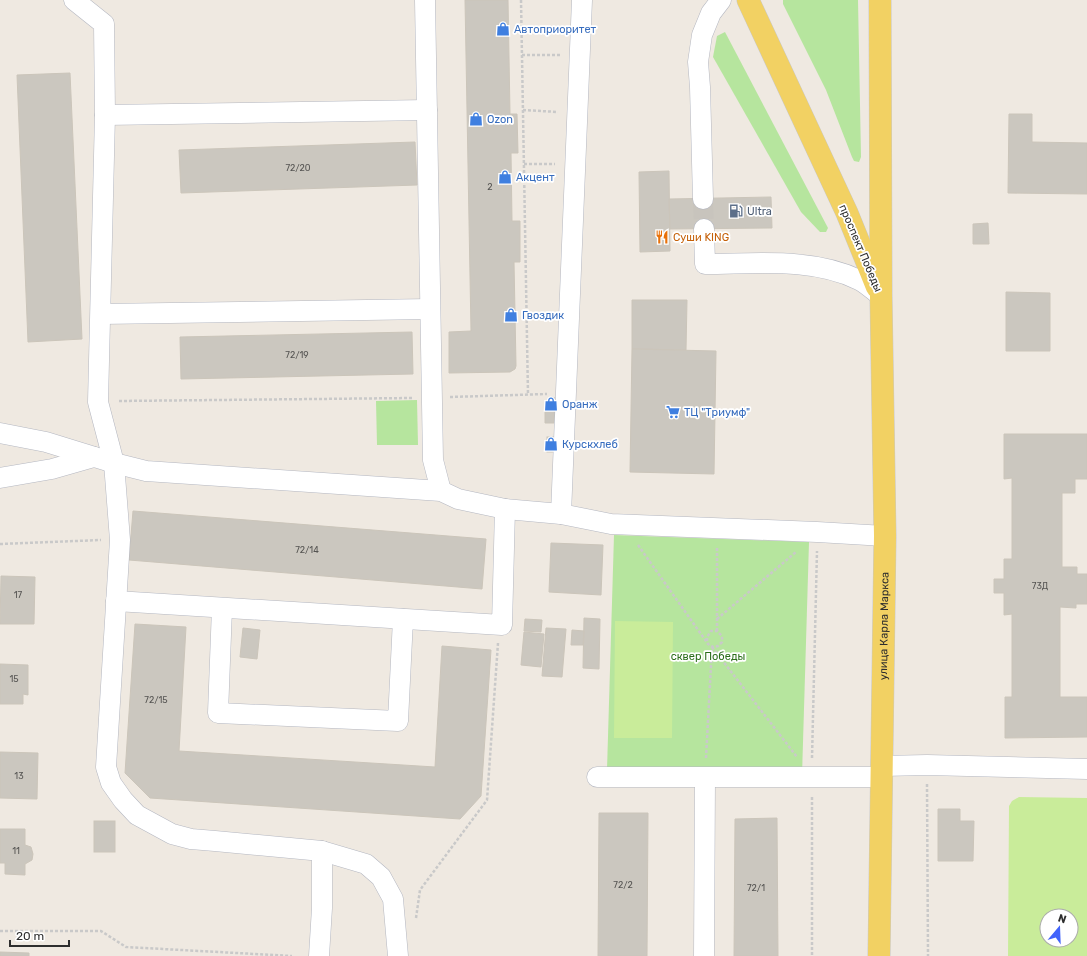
<svg xmlns="http://www.w3.org/2000/svg" width="1087" height="956" font-family="Rubik,sans-serif">
<style>
.green{fill:#b6e59e}
.pitch{fill:#c9ec9a;fill-rule:evenodd}
.building{fill:#cbc7bf;stroke:#cbc5ba}
.lines{fill:none;stroke-linecap:round;stroke-linejoin:round}
.minor-tunnel{stroke:#c8c4bd;stroke-width:20;stroke-dasharray:20 10;stroke-linecap:butt}
.minor-casing{stroke:#b4b7c1;stroke-width:21}
.major-casing{stroke:#c9c9c9;stroke-width:23}
.path{stroke:#c9c9c9;stroke-width:2.5;stroke-dasharray:3 2;stroke-linecap:butt}
.minor{stroke:#fff;stroke-width:20}
.major{stroke:#f2d163;stroke-width:22}
.labels{text-anchor:middle;stroke-width:3.5;stroke-linejoin:round;paint-order:stroke}
.number-label{font-size:9px;fill:#555452}
.shop-label{font-size:11px;fill:#366cbe;stroke:#fff;text-anchor:start}
.service-label{font-size:11px;fill:#4e5e75;stroke:#fff;text-anchor:start}
.food-label{font-size:11px;fill:#c56008;stroke:#fff;text-anchor:start}
.street-label{font-size:11px;fill:#2e2e2e;stroke:#fff}
.park-label{font-size:11px;fill:#2c6e1b;stroke:#fff}
</style>
<rect width="100%" height="100%" fill="#efe9e1"/>
<g class="green">
<polygon points="783,0 858,0 861,157 859,162 854,161 852,157 826,90 783,4"/>
<polygon points="725,32 828,228 826,232 820,232 801,212 713,57 717,36"/>
<polygon points="417,400 418,445 377,445 376,401"/>
<polygon points="614,535 809,542 802,776 607,770"/>
</g>
<g class="pitch">
<polygon points="615,621 673,622 672,738 614,738"/>
<path d="M1019,797L1087,798V956H1008L1009,806L1012,801ZM1047,916H1071V940H1047Z"/>
</g>
<g class="building">
<polygon points="465,0 508,0 510,114 517,114 518,153 511,153 512,221 520,221 520,262 514,262 516,366 515,369 510,372 449,373 449,332 471,331"/>
<polygon points="70,73 82,339 28,342 17,75"/>
<polygon points="1009,114 1032,114 1032,142 1087,143 1087,194 1008,193"/>
<polygon points="415,142 417,185 181,193 179,150"/>
<polygon points="669,171 670,251 640,252 639,172"/>
<polygon points="771,197 772,228 670,229 669,199"/>
<polygon points="988,223 989,244 973,244 973,224"/>
<polygon points="1006,292 1050,293 1050,351 1006,351"/>
<polygon points="632,300 687,300 686,350 632,349"/>
<polygon points="412,332 413,374 181,379 180,337"/>
<polygon points="632,349 716,351 714,474 630,472"/>
<polygon points="551,397 555,398 554,423 545,423 545,410"/>
<polygon points="1004,434 1087,434 1087,479 1075,479 1075,493 1062,493 1062,567 1077,567 1077,574 1087,574 1087,604 1076,604 1076,608 1060,607 1060,697 1087,697 1087,737 1005,738 1005,697 1012,697 1012,614 1004,615 1004,593 994,593 994,579 1004,579 1004,559 1012,559 1012,478 1004,479"/>
<rect x="547" y="437" width="8" height="15"/>
<polygon points="133,511 486,539 482,589 129,560"/>
<polygon points="551,543 603,545 601,595 549,592"/>
<polygon points="1,576 35,577 34,624 0,624"/>
<polygon points="584,618 600,619 599,669 583,668"/>
<polygon points="525,619 542,620 541,632 524,631"/>
<polygon points="135,624 186,627 179,751 435,767 442,646 491,650 481,796 460,819 150,798 125,773"/>
<polygon points="243,628 260,630 257,659 240,657"/>
<polygon points="546,628 566,629 562,677 542,676"/>
<polygon points="572,630 584,631 583,645 571,645"/>
<polygon points="524,632 544,634 541,667 521,665"/>
<polygon points="0,664 28,665 28,695 23,694 23,704 0,704"/>
<polygon points="0,752 38,753 37,799 0,798"/>
<polygon points="938,809 960,809 960,821 974,821 973,861 938,861"/>
<polygon points="599,813 648,813 647,956 598,956"/>
<polygon points="777,818 778,956 734,956 735,819"/>
<rect x="94" y="821" width="21" height="31"/>
<polygon points="0,829 25,829 25,845 31,847 33,854 32,860 25,864 25,875 5,874 5,863 0,863"/>
<polygon points="0,952 29,953 29,956 0,956"/>
</g>
<g class="lines">
<polyline class="minor-tunnel" points="703,199 704,229"/>
<g class="minor-casing">
<g id="minor">
<polyline points="74,0 104,24 105,115 98,402 114,463 120,540 106,767 111,783 123,800 137,815 172,834 191,839 215,841 322,851 366,864 381,877 393,899 398,956"/>
<polyline points="425,0 433,460 441,491"/>
<polyline points="105,115 427,110"/>
<polyline points="703,199 700,87 698,62 702,35 711,13 721,0"/>
<path d="M704,229L705,264C756,264 812,257 859,280C867,284 874,291 881,296"/>
<polyline points="101,314 430,309"/>
<polyline points="0,433 46,442 114,463 146,471 441,491 458,499 505,509 561,514 611,524 817,532 885,536"/>
<polyline points="0,478 52,469 94,457"/>
<polyline points="561,514 582,0"/>
<polyline points="116,601 502,625 505,509"/>
<polyline points="222,608 218,713 398,721 403,619"/>
<polyline points="882,766 927,765 1087,769"/>
<polyline points="597,777 882,777"/>
<polyline points="319,956 322,908 322,851"/>
<polyline points="704,956 705,778"/>
</g>
</g>
<g class="major-casing">
<g id="major">
<polyline points="748,0 847,213 877,287"/>
<path id="s1" d="M879,956L885,536L881,296L880,0"/>
</g>
</g>
<g class="path">
<polyline points="521,0 528,395"/>
<polyline points="522,55 561,55"/>
<polyline points="523,110 558,112"/>
<polyline points="524,164 555,164"/>
<polyline points="526,317 550,316"/>
<polyline points="450,397 547,394"/>
<polyline points="119,401 413,398"/>
<polyline points="0,544 101,540"/>
<polyline points="638,545 708,644 713,647 718,646 722,642 722,636 717,631 711,631 707,637 707,642"/>
<polyline points="717,619 796,552"/>
<polyline points="717,631 717,547"/>
<polyline points="712,647 797,757"/>
<polyline points="706,758 712,647"/>
<polyline points="812,758 817,551"/>
<polyline points="927,784 928,956"/>
<polyline points="812,797 812,956"/>
<polyline points="416,918 420,890 487,800 498,643"/>
<polyline points="0,931 101,931 126,947 292,956"/>
</g>
<use href="#minor" class="minor"/>
<use href="#major" class="major"/>
</g>
<defs>
<g id="shop-bare" transform="scale(1.08)"><path d="M-5-2.5h2.3a2.7 3.5 0 0 1 5.4 0H5L5.5 6h-11ZM-1.5-2.5h3a1.5 2.3 0 0 0-3 0Z" fill="#3f7fe0" stroke="#fff" stroke-width="2.5" paint-order="stroke"/></g>
<g id="fuel-bare" transform="scale(1.08)"><path d="M-5.5-6h7V0h2V4h1.3V-2.5L3-4.5l.8-.8L6-3V5H2.5V1h-1V6h-7ZM-4.2-4.7v3.2H.2V-4.7Z" fill="#5c6f8a" stroke="#fff" stroke-width="2.5" paint-order="stroke"/></g>
<g id="restaurant-bare" transform="scale(1.08)"><path d="M-5-6h1v4h1v-4h1v4h1v-4h1v5L-1.5 .5V6h-2V.5L-5-1ZM5-6V6H3V1.5H1.5Q1.5-4 5-6Z" fill="#e8710a" stroke="#fff" stroke-width="2.5" paint-order="stroke"/></g>
<g id="supermarket-bare" transform="scale(1.08)"><path d="M-6-5.5h2.5l.6 2H6L4.5 2H-2.5L-4.4-4H-6ZM-1.5 3.2a1.3 1.3 0 1 0 .1 0ZM3 3.2a1.3 1.3 0 1 0 .1 0Z" fill="#3f7fe0" stroke="#fff" stroke-width="2.5" paint-order="stroke"/></g>
</defs>
<g fill-rule="evenodd">
<use href="#shop-bare" x="503" y="29"/>
<use href="#shop-bare" x="476" y="119"/>
<use href="#shop-bare" x="505" y="177"/>
<use href="#fuel-bare" x="736" y="211"/>
<use href="#restaurant-bare" x="662" y="237"/>
<use href="#shop-bare" x="511" y="315"/>
<use href="#shop-bare" x="551" y="404"/>
<use href="#supermarket-bare" x="673" y="412"/>
<use href="#shop-bare" x="551" y="444"/>
</g>
<g class="labels">
<g class="number-label">
<text x="298" y="171">72/20</text>
<text x="490" y="190">2</text>
<text x="297" y="358">72/19</text>
<text x="307" y="553">72/14</text>
<text x="1040" y="589">73Д</text>
<text x="18" y="598">17</text>
<text x="14" y="682">15</text>
<text x="156" y="703">72/15</text>
<text x="19" y="779">13</text>
<text x="16" y="854">11</text>
<text x="623" y="888">72/2</text>
<text x="756" y="891">72/1</text>
</g>
<g class="shop-label">
<text x="514" y="33">Автоприоритет</text>
<text x="487" y="123">Ozon</text>
<text x="516" y="181">Акцент</text>
<text x="522" y="319">Гвоздик</text>
<text x="562" y="408">Оранж</text>
<text x="684" y="416">ТЦ "Триумф"</text>
<text x="562" y="448">Курскхлеб</text>
</g>
<g class="service-label">
<text x="747" y="215">Ultra</text>
</g>
<g class="food-label">
<text x="673" y="241">Суши KING</text>
</g>
<g class="street-label">
<text transform="translate(861 248) rotate(67)" y="4">проспект Победы</text>
<text dy="4" stroke="none"><textPath href="#s1" startOffset="330">улица Карла Маркса</textPath></text>
</g>
<g class="park-label">
<text x="708" y="660">сквер Победы</text>
</g>
</g>
<g transform="translate(1059 928) rotate(19)"><circle r="19" fill="#ffffff" stroke="#ababab"/>
<path d="M0-3L7 15L0 10L-7 15Z" fill="#4264fb"/>
<text y="-6" font-size="11" font-weight="bold" text-anchor="middle" fill="#2e2e2e">N</text>
</g>
<path d="M10 940v6h59v-6" fill="none" stroke="#2e2e2e" stroke-width="2"/>
<text x="16" y="940" font-size="12" fill="#2e2e2e" stroke="#ffffff" stroke-width="3" paint-order="stroke">20 m</text>
</svg>
